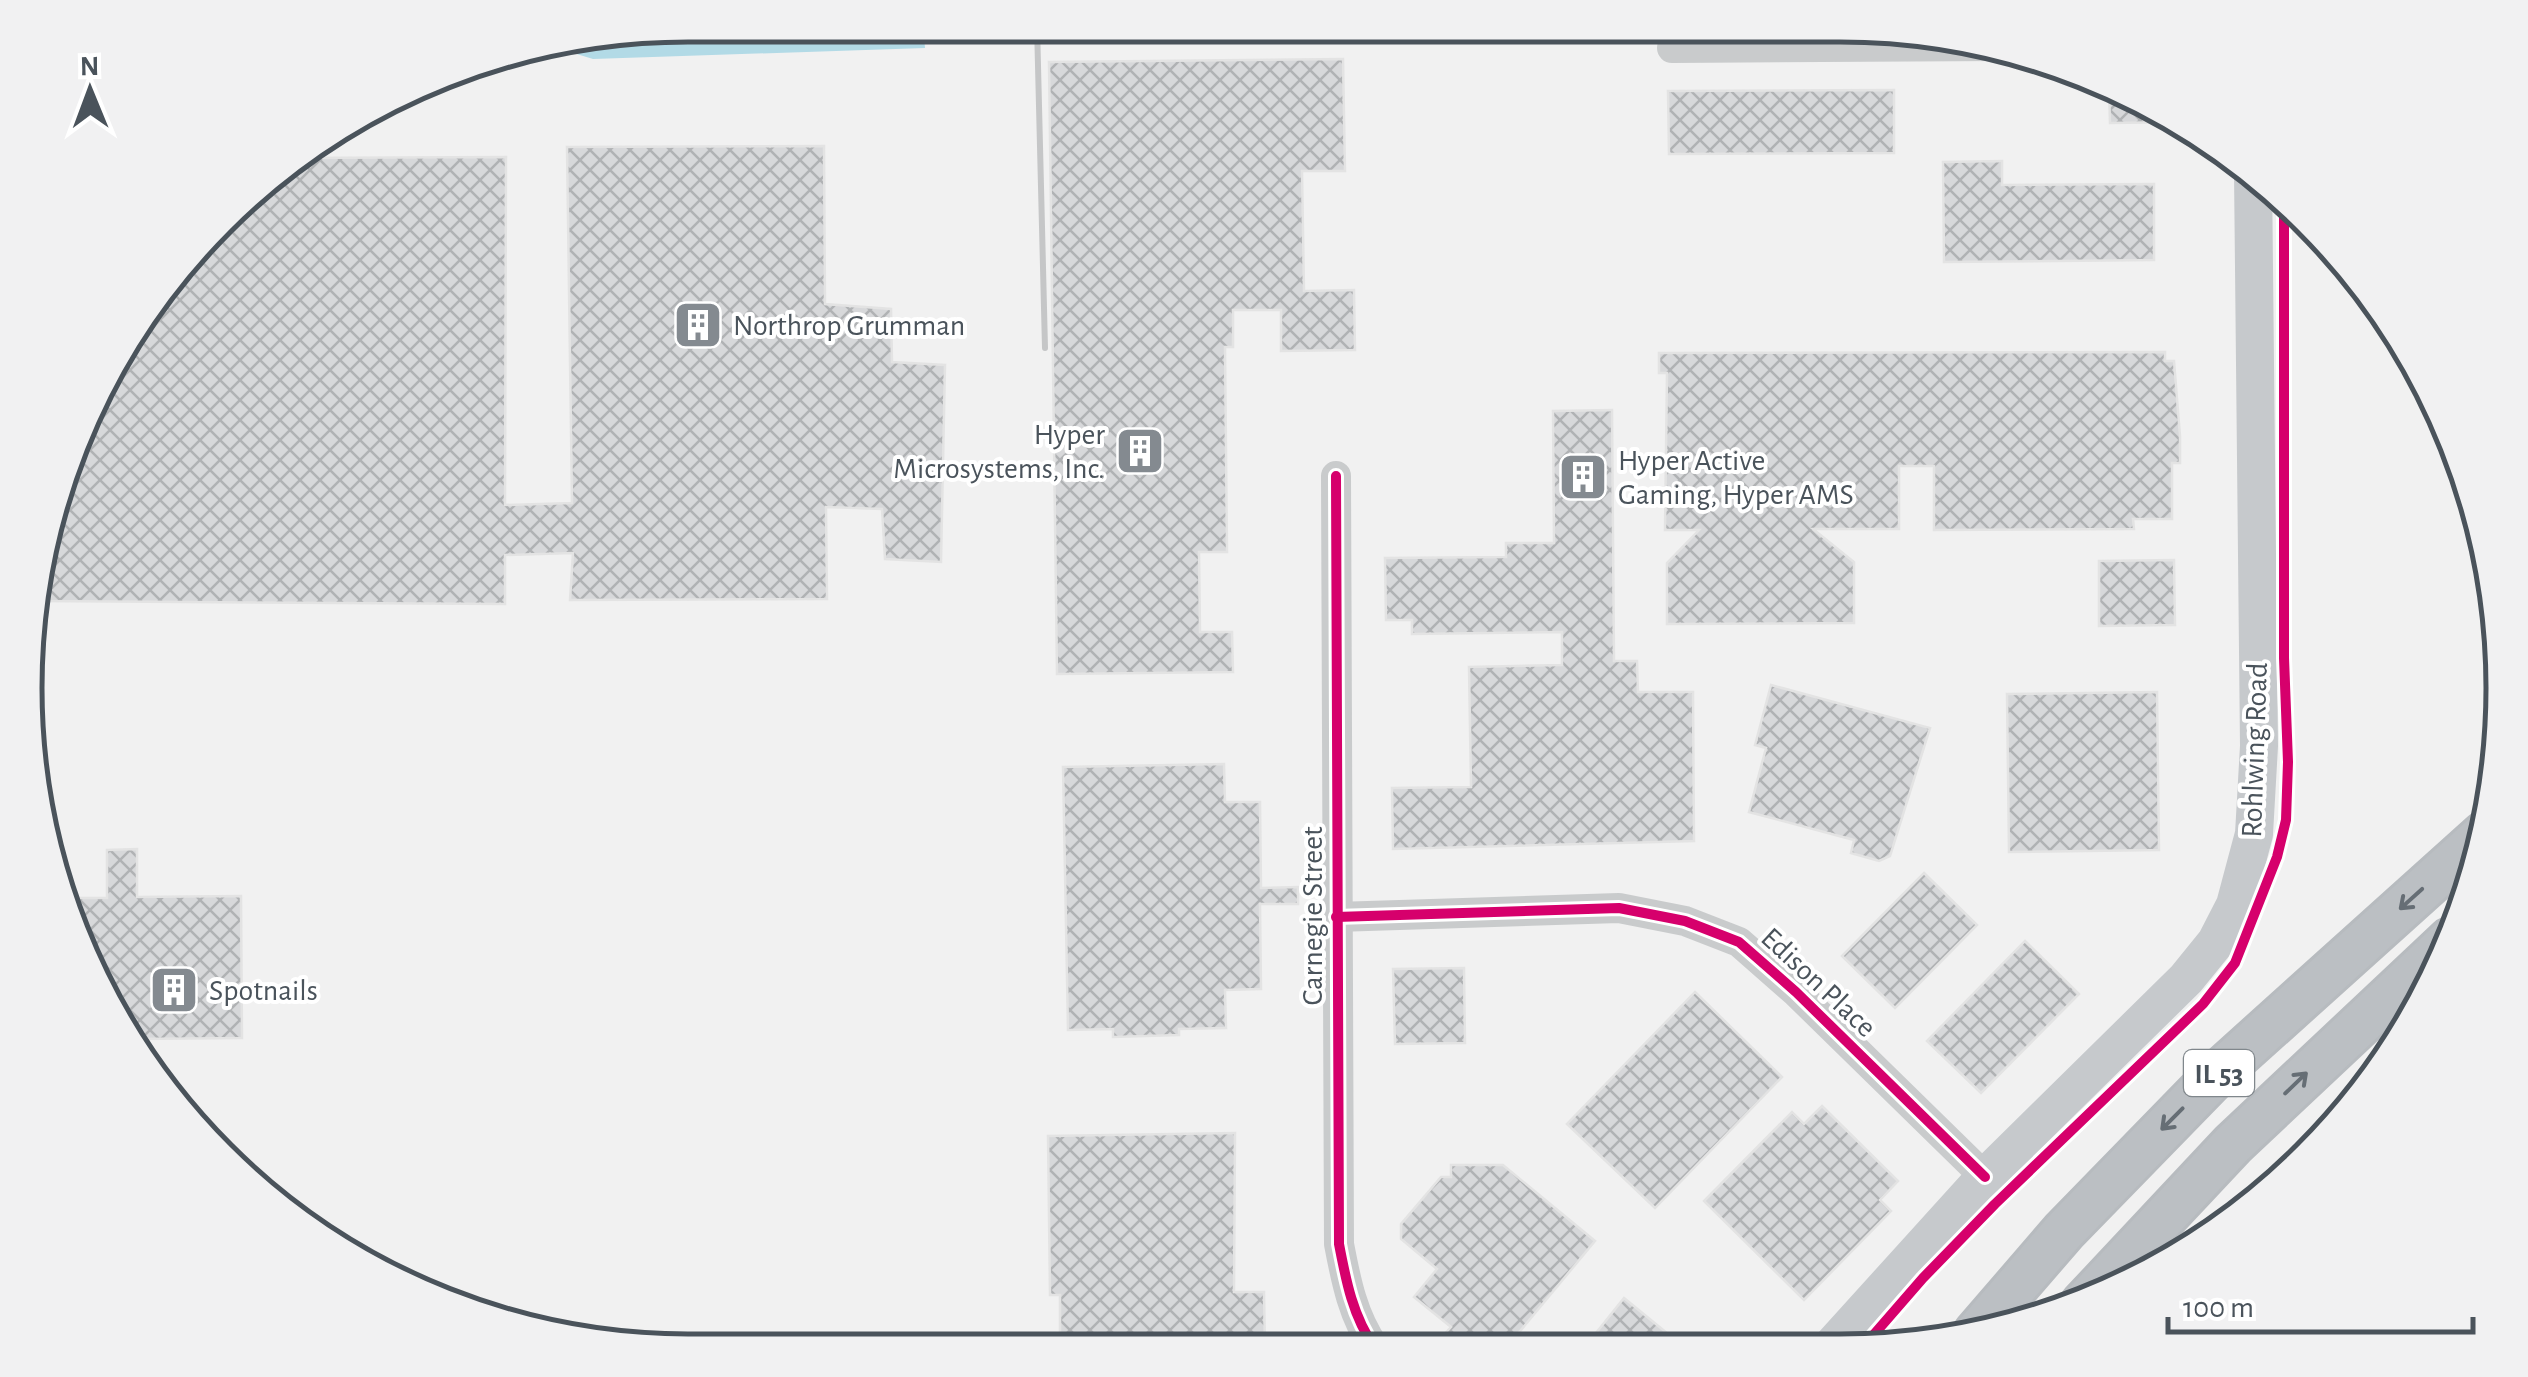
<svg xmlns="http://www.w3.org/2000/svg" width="2528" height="1377" font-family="'Alegreya Sans',sans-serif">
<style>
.water{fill:#b2dae6}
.building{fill:url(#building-cross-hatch);stroke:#e3e3e3;stroke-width:2.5}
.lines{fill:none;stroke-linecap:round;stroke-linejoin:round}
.highway-casing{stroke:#b7bbbf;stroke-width:48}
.minor{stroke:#c9cbcc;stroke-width:30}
.major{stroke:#c6c9cc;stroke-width:38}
.highway{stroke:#bbbfc3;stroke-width:42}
.rail{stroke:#c5c6c7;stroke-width:6}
.cycleway-casing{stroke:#fff;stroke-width:16}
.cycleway{stroke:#d6006c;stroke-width:10}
.oneway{stroke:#666e75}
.labels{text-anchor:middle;stroke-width:8;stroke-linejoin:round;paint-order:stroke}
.shield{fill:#fff;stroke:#80878c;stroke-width:2.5}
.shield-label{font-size:28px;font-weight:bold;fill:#4a535b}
.poi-label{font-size:30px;fill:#4a535b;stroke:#fff;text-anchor:start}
.street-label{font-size:30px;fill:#4a535b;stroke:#fff}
.rim{fill:none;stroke:#4a535b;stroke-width:5}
</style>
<defs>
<pattern id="building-cross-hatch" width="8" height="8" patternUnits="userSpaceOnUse" patternTransform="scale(2.5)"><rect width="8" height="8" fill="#d7d8da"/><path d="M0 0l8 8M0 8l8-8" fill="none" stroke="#b0b2b4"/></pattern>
</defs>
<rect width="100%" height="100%" fill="#f1f1f1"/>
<polygon class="water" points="689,25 923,25 925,48 593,59 557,48"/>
<g class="building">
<polygon points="1343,59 1345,171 1302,171 1304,291 1354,290 1355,350 1281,351 1281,310 1233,310 1233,347 1225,347 1227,552 1199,552 1200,632 1232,632 1233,672 1057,674 1049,62"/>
<polygon points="2109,88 2171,114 2183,122 2110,123"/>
<polygon points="1894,90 1894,153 1669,154 1668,91"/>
<polygon points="824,146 825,304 891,309 892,362 945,365 941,562 885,559 882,509 826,507 827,599 570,600 573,553 505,555 505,604 39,601 47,517 136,320 284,162 292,158 506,157 505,505 572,503 567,147"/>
<polygon points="2002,161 2002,185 2154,184 2154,260 1944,262 1943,162"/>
<polygon points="2165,352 2165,361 2174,361 2180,436 2180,463 2172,463 2172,519 2133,519 2134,529 1934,530 1934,466 1899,466 1899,529 1813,529 1854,562 1854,623 1667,624 1667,563 1699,530 1665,530 1667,373 1659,373 1659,353"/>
<polygon points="1612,410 1614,661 1637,661 1638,692 1693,692 1694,841 1393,849 1392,788 1471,787 1469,667 1562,665 1562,632 1412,634 1412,620 1386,620 1385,558 1506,557 1506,543 1554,543 1553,411"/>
<polygon points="2174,560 2175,625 2099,626 2099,561"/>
<polygon points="1771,685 1930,728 1890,856 1879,861 1851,853 1854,840 1749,812 1766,748 1755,745"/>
<polygon points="2157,692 2159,850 2009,852 2007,694"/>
<polygon points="1224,764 1225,802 1260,802 1261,888 1298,887 1298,904 1260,904 1261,989 1225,990 1226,1028 1179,1029 1179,1035 1113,1037 1113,1029 1068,1030 1063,767"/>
<polygon points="137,849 137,897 241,896 242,1038 135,1039 76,943 65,898 107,898 107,850"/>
<polygon points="1924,873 1977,925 1895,1008 1842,956"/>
<polygon points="2025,941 2079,994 1981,1093 1927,1041"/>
<polygon points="1464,968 1465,1043 1395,1044 1393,969"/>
<polygon points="1695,992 1782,1077 1655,1208 1567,1124"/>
<polygon points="1822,1106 1898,1181 1880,1200 1891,1211 1804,1300 1704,1201 1792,1112 1804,1124"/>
<polygon points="1235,1133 1234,1292 1264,1292 1265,1349 1060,1349 1060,1295 1050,1295 1048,1136"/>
<polygon points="1451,1165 1503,1165 1595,1241 1506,1348 1453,1348 1441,1338 1451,1327 1414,1297 1437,1269 1401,1239 1401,1224 1441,1177 1451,1177"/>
<polygon points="1624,1298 1684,1347 1584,1348"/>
</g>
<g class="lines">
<g class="highway-casing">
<g id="highway">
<polyline points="2083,1304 2233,1144 2450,940"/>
<polyline points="1976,1333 2064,1231 2215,1076 2484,834"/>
</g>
</g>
<g class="minor">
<polyline points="1672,48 2002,46"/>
<path d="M1336,476L1339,1244C1346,1281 1353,1317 1375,1348"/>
<polyline points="1336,917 1619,908 1685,921 1739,942 1796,992 1985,1177"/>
</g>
<polyline class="major" points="1831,1347 1985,1177 2186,979 2216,942 2235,905 2254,834 2259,746 2253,172"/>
<use href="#highway" class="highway"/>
<polyline class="rail" points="1037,25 1045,348"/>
<g class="cycleway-casing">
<g id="cycleway">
<path d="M1336,476L1339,1244C1346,1281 1353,1317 1375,1348"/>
<polyline points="1336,917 1619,908 1685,921 1739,942 1796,992 1985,1177"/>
<polyline points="1863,1347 1923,1278 1995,1204 2203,1004 2235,963 2277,857 2286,820 2288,762 2284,658 2284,197"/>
</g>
</g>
<use href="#cycleway" class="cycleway"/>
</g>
<defs><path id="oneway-shaft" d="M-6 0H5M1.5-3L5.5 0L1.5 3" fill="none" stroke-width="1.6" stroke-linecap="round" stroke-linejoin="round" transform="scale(2.5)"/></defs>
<g class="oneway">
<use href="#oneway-shaft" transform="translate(2411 899) rotate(138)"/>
<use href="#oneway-shaft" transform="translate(2296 1083) rotate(-44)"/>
<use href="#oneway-shaft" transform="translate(2172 1119) rotate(135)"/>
</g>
<defs>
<g id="building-square" transform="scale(2.5)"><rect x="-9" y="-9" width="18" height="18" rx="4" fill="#848a90" stroke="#fff"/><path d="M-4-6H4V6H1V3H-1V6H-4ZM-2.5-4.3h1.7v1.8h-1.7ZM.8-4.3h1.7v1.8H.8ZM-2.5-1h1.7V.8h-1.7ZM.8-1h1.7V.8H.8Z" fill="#fff"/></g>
</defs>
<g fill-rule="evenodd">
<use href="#building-square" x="698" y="325"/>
<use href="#building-square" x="1140" y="451"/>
<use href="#building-square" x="1583" y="477"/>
<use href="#building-square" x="174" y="990"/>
</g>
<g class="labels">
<rect class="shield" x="2184" y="1050" width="70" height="46" rx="8"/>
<g class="shield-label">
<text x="2219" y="1083">IL 53</text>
</g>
<g class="poi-label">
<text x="733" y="335">Northrop Grumman</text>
<text x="1105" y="444" text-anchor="end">Hyper<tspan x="1105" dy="34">Microsystems, Inc.</tspan></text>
<text x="1618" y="470">Hyper Active<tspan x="1618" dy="34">Gaming, Hyper AMS</tspan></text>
<text x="209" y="1000">Spotnails</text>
</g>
<g class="street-label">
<text transform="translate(2254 750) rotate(-88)" y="10">Rohlwing Road</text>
<text transform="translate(1312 916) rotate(-90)" y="10">Carnegie Street</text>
<text transform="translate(1819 982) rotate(43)" y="10">Edison Place</text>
</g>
</g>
<path d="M0 0H2528V1377H0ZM688 42H1840A646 646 0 0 1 2486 688V688A646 646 0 0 1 1840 1334H688A646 646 0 0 1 42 688V688A646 646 0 0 1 688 42Z" fill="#f1f1f2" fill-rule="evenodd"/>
<path class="rim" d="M688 42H1840A646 646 0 0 1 2486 688V688A646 646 0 0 1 1840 1334H688A646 646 0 0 1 42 688V688A646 646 0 0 1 688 42Z"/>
<g transform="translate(90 90) rotate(359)" stroke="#ffffff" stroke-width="8" paint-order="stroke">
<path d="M0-8L18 38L0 25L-18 38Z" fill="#4a535b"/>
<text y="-15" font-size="28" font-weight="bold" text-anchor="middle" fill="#4a535b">N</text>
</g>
<path d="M2168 1317v15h305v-15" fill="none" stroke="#4a535b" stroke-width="5"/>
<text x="2183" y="1317" font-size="30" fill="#4a535b" stroke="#ffffff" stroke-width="8" paint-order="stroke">100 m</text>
</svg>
